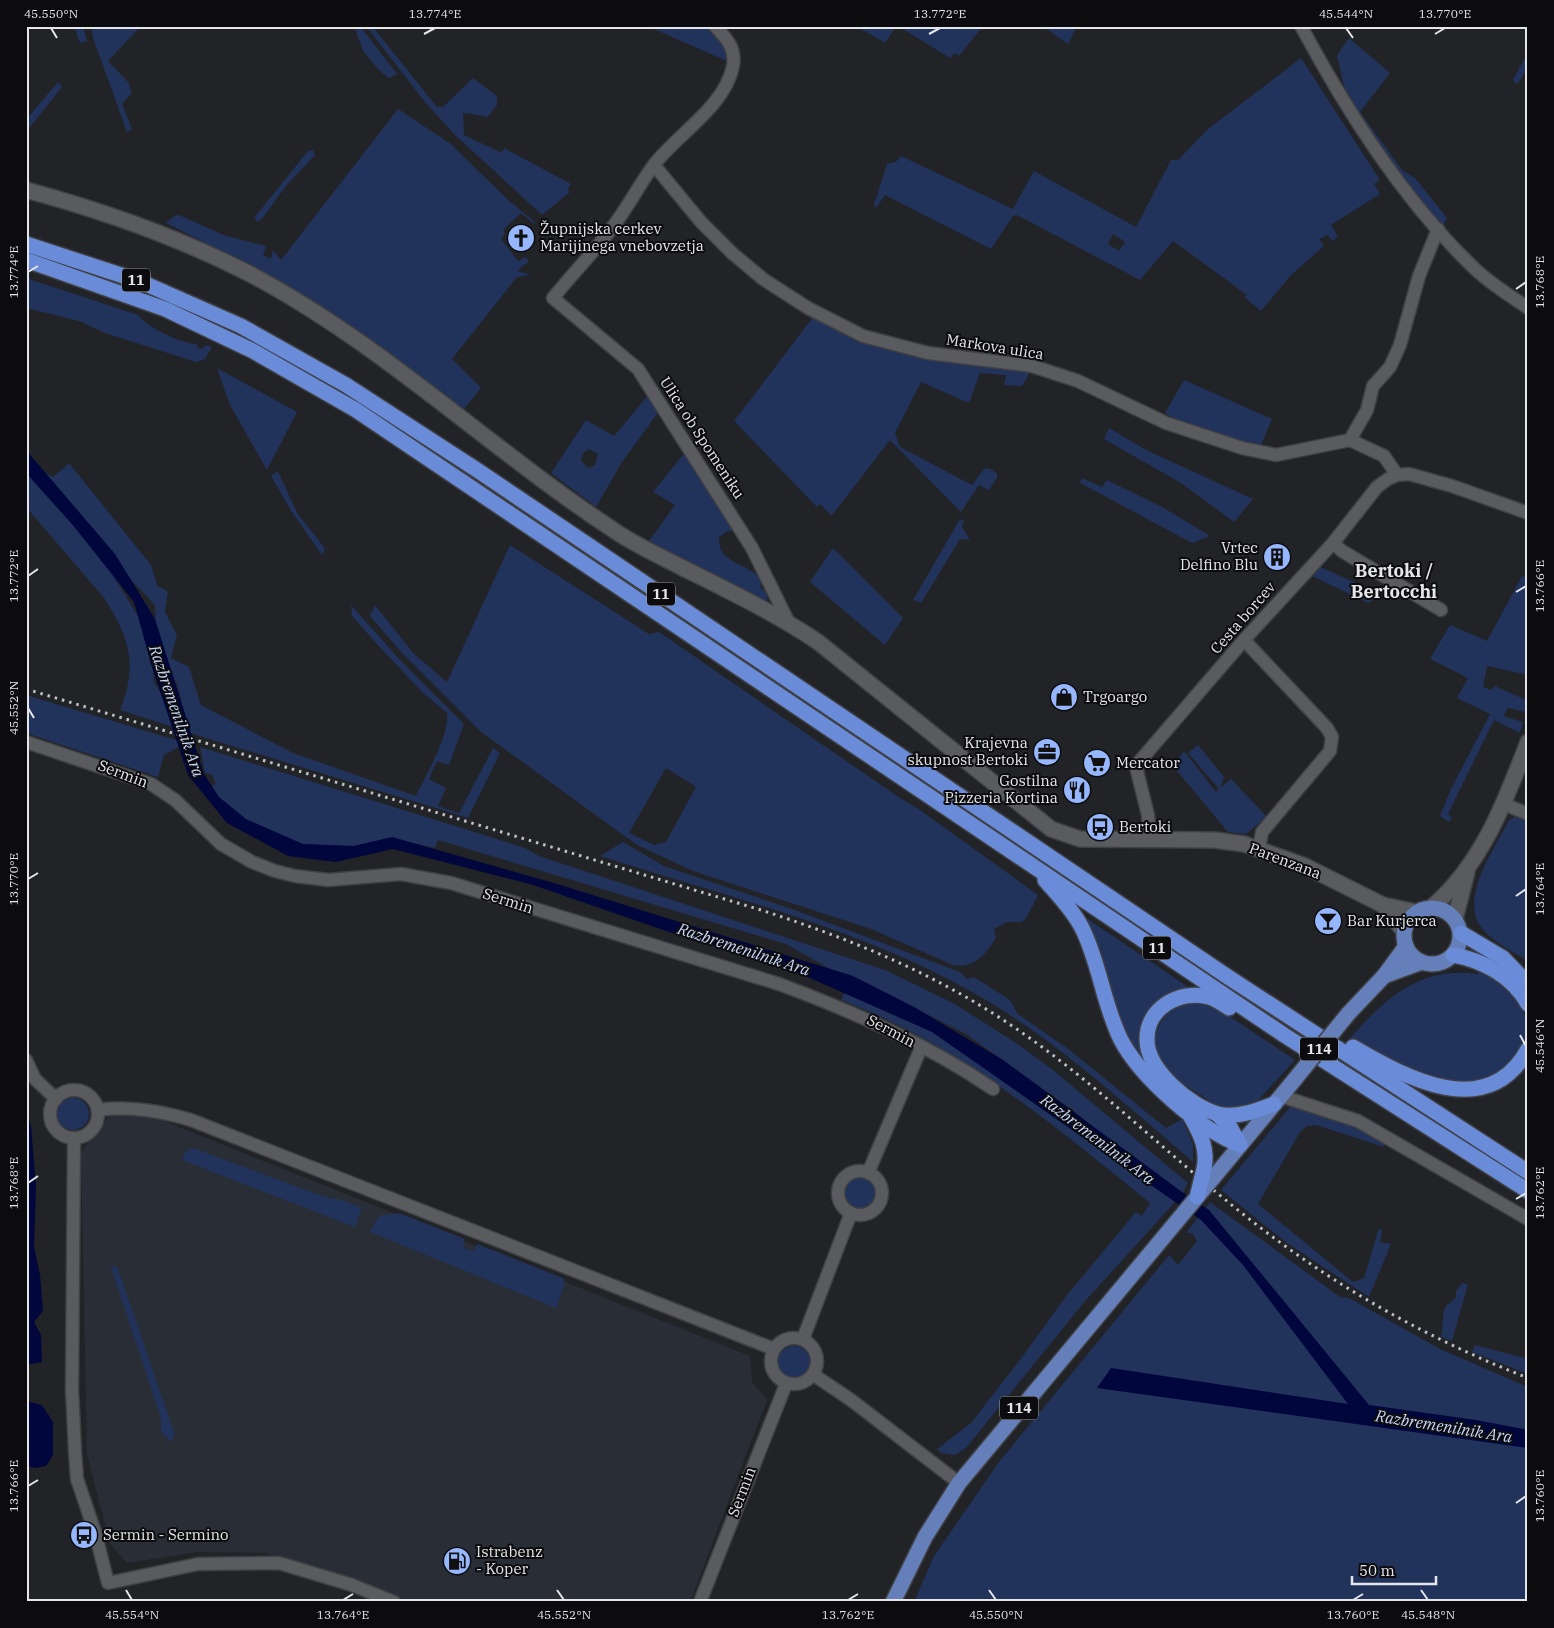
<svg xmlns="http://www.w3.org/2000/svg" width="1554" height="1628" font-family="'IBM Plex Serif',serif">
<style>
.built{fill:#292d36}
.green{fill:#21325b;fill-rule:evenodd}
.water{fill:#01073c}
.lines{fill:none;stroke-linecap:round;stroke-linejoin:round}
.minor-casing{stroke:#3f4044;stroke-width:15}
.tertiary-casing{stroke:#3f4044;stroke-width:18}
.primary-casing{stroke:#3f4044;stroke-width:18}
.trunk-casing{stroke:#3f4044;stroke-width:18}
.minor{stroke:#595b5f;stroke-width:12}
.tertiary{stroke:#595b5f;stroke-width:15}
.primary{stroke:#657fba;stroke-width:15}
.trunk{stroke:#698bd8;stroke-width:15}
.rail{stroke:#bfc0c3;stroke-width:3;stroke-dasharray:2.5 5;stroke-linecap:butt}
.primary-bridge-casing{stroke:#3f4044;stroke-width:18;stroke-linecap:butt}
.trunk-bridge-casing{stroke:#3f4044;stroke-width:18;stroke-linecap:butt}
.primary-bridge{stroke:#657fba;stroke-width:15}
.trunk-bridge{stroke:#698bd8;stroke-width:15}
.ticks{fill:none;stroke:#e5e6e9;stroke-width:2}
.labels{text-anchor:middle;stroke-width:4;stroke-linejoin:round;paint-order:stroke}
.shield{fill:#0c0c0e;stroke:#a4a5a7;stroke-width:1}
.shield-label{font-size:14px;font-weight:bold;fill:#e5e6e9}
.poi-label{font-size:15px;fill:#e5e6e9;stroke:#0c0c0e;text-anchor:start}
.street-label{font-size:15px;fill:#e5e6e9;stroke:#0c0c0e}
.water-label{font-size:16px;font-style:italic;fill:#c6d7fa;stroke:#0c0c0e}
.quarter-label{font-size:18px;font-weight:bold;fill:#e5e6e9;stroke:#0c0c0e}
.neatline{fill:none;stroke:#e5e6e9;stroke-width:2}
.ticks-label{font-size:12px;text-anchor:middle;fill:#e5e6e9}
</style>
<rect width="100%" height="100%" fill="#212327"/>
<polygon class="built" points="132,1114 161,1120 750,1356 752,1382 767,1400 690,1602 405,1602 265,1553 196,1552 127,1563 110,1544 87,1454 81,1154 89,1139 111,1115"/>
<g class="green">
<polygon points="74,26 83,26 87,41 80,43"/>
<polygon points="91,26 141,26 108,61 129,83 132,93 122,104 132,129 127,132 93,38"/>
<polygon points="354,26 360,26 397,74 389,78 379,70 363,51"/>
<polygon points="366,26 372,26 437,107 443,107 473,78 497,96 497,105 488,117 466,113 463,114 464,135 502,153 504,148 571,184 567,190 570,192 542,215 454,134 425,102"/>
<polygon points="647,26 710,26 725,43 729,62"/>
<polygon points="856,26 896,26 885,43"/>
<polygon points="898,26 983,26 959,56 955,53 950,58"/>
<polygon points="1042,26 1077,26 1068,44"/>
<polygon points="1349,38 1390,73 1360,112 1402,170 1415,178 1447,218 1443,225 1430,216 1373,139 1346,96 1337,55"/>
<path d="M1528,52C1528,64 1526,76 1516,84L1513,80Z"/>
<path d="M1301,58L1380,180L1374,184L1380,194L1331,225L1338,237L1332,241L1328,235L1319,239L1324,246L1291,275L1261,311L1244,297L1247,295L1173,241L1140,280L1017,215L1013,216L991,249L885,195L876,208L874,205L887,164L896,162L901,156L1013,209L1034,171L1136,227L1171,160H1178L1208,129ZM1113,234L1125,242L1119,251L1108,244Z"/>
<polygon points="58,82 62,87 26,132 26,120"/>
<polygon points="398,109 451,144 508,200 535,222 534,224 521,213 503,230 505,233 501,239 518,261 525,257 529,261 517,271 531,275 517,277 452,359 481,388 464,409 312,301 247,264 166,223 174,216 179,215 226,236 266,246 263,255 271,259 273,250 281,260"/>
<polygon points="313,150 315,155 285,187 262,219 258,222 254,218 308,151"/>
<path d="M26,278L138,315C146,327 182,344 197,344V347L201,349L207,345L212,347L205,359L196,362L105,333L79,321L26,308Z"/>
<polygon points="814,316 854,335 1027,371 1029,374 1022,386 1004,385 1006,375 980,373 969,403 921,382 895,433 900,447 972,485 984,469 988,468 997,473 997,478 989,490 979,485 961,512 890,440 833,514 831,515 820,504 817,507 734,421"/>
<polygon points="217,368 297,412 267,470 230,405"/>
<polygon points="1184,380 1272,419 1260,447 1179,422 1165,413"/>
<path d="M650,393L660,410L622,462L596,507L551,473L586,420L614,436ZM589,449L598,454L595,465L588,468L581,461L583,453Z"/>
<polygon points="1109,428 1146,450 1253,499 1234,522 1181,483 1104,439"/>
<path d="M686,451L736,531H728L719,537C717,565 750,562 762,581L760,587L767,593V602L649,541L675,505L653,492Z"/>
<path d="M26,459L33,467L53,477L69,463L151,565L157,585L168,592L165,612L177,635L171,658L189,667L201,705L293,753L416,796C425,776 450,735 447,713L423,693L376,643L352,616L351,605L401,661L464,724L449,765L437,761L429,779L446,788L438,806L459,813L493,748L500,753L468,818L190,733L177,684L156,641L155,605L117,565L111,572L144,626L150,646L149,659L153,670L154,683L162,694L173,727L120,710C138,665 130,638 104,598L26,507Z"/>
<polygon points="278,471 297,513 323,546 325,550 322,555 292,512 271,476"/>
<polygon points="1082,478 1102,487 1107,480 1164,508 1210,536 1192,543 1080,483"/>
<polygon points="960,519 964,521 962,527 970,540 960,539 921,603 913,600"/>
<path d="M510,545L649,634L659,632L900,798L920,810L1038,895L1027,917L1022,922H1007L994,929L996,938C986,954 974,969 953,965L871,929L693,871L637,845L481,732L402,653L370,616L375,605L414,654L447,682ZM666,768L696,787L666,842L654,845L629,833Z"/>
<polygon points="833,548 903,618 885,645 810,582"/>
<polygon points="1318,566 1374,591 1373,600 1368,603 1312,576"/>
<polygon points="1522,576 1528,578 1528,675 1487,666 1483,687 1491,690 1495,686 1528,701 1526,712 1508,708 1503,716 1523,722 1520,733 1494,720 1448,814 1452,818 1449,822 1440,816 1451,789 1490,714 1457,698 1468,678 1430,659 1450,625 1487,641"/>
<polygon points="26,695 176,740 179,747 164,755 158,777 26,733"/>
<polygon points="1198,745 1224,777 1220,788 1231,779 1267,817 1246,834 1228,832 1173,766 1184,751 1216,792 1219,789 1188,753"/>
<polygon points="200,747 494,838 525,848 539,856 885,970 955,1004 1019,1045 1053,1070 1188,1183 1182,1194 1120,1151 1075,1112 966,1034 863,982 830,972 830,969 786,944 438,840 435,848 408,842 382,841 327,850 315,848 277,837 240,820 220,802 211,786 216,784 212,775 205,773"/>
<path d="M1516,816L1528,820V961C1512,951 1492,942 1481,927C1459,897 1495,848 1509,820Z"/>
<path d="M623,842L664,866L792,909L960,972L967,979L974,977L1010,1000L1018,1014L1067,1048L1166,1128L1182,1119L1193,1144V1162C1125,1104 1057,1041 979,996C862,928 727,897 600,856Z"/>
<path d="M1085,917L1191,989C1170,992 1143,1005 1142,1029C1141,1039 1144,1051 1144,1061L1136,1053L1122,1028Z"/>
<path d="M1481,970C1491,976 1508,984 1515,993C1546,1038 1508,1088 1458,1083C1418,1078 1384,1057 1349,1039C1386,998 1419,966 1478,974Z"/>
<path d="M847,988L911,1017L1082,1133L1111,1157L1176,1201L1086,1300L966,1448L955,1455L941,1453L937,1449L971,1423L1022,1357L1067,1295L1136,1212L1142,1216L1150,1203C1053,1125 959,1045 841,1000Z"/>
<path d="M1194,1002L1214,1006L1295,1060L1255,1104C1246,1105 1230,1110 1221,1107C1214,1106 1207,1099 1201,1095C1174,1079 1140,1055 1162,1021C1170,1008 1180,1004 1194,1002Z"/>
<circle cx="73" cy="1114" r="16"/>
<polygon points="1291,1106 1343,1119 1383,1142 1384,1147 1316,1125 1307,1126 1300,1132 1258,1204 1353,1282 1364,1278 1379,1228 1382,1230 1380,1242 1391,1244 1369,1297 1287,1243 1221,1190"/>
<polygon points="193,1148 325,1197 345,1201 362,1208 355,1227 182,1160 185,1152"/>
<circle cx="860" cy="1193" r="15"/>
<polygon points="1210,1202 1340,1297 1349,1298 1440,1349 1528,1387 1528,1602 914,1602 934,1556 999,1462 1169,1255 1178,1265 1197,1241 1192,1233 1186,1233"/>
<polygon points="399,1213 465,1239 463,1248 474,1251 477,1244 563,1278 565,1283 556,1308 370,1232 379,1216"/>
<polygon points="117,1266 175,1435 170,1442 161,1431 161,1418 111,1267"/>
<path d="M1462,1283L1468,1284L1452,1341L1441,1337C1443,1329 1442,1314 1445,1308C1447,1303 1452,1303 1456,1297V1291Z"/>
<polygon points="1475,1345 1528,1359 1528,1374 1472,1352"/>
<circle cx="794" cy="1362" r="16"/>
</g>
<g class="water">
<polygon points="26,450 115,554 155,619 204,774 219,797 246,819 303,844 354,846 392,837 554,883 853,976 914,1007 1003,1060 1182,1192 1209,1210 1369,1405 1476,1420 1528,1430 1528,1448 1097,1388 1111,1368 1348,1404 1243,1265 1201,1220 932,1032 785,967 672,933 530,884 393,849 336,862 288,856 227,823 188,775 152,667 134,602 72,524 26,473"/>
<polygon points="26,1110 31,1126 36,1188 34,1247 40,1275 43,1311 34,1322 41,1335 42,1362 26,1365"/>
<polygon points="26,1401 42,1405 53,1422 53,1455 46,1466 35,1468 26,1466"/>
</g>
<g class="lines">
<g class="minor-casing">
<g id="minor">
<path d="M715,26C727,39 736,48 733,66C725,107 676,135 653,166C640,184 630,203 617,221C598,248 574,272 553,298L638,369L752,548L789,623"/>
<path d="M1301,26C1346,110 1404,201 1473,267C1489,283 1509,295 1528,308"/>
<polyline points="654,165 701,222 732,253 763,279 808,308 863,336 928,353 1032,366 1078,381 1166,423 1242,448 1276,455 1350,440 1384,456 1397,475"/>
<polyline points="1350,440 1367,410 1373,386 1390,367 1400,345 1419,276 1438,229"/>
<polyline points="1333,543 1342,551 1441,610"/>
<polyline points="1244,640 1327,728 1332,737 1330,751 1262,832 1259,848"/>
<path d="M26,742L151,784L175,800L221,844L252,862L275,871L295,876L328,880L401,874L451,883L779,984C854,1012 927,1044 993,1089"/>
<polyline points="1504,804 1528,814"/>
<polyline points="1150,840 1148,815 1137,771 1139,762 1244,640 1333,543 1377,487 1388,479 1397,475 1409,474 1452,486 1528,513"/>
<polyline points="26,1060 35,1079 56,1099"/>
<circle cx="74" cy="1114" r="24"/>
<polyline points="1281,1096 1358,1121 1528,1219"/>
<path d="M98,1110C131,1106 160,1111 191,1120L774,1349"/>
<polyline points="74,1138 72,1390 75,1452 77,1479 95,1532 108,1583 198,1564 279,1563 352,1585 394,1602"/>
<circle cx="860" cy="1193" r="22"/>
<polyline points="868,1173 921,1048"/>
<circle cx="794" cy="1361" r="23"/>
<polyline points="803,1339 851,1213"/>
<polyline points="814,1375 851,1400 959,1483"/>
<polyline points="700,1602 786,1384"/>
</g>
</g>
<g class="tertiary-casing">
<g id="tertiary">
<path d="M26,190C104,211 178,237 250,274C381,343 489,448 612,529C633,544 658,555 681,567C727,590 775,613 818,642L1051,829L1080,839L1214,840L1244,844L1305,866L1383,905L1416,912"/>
<polyline points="1383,905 1404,931"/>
<path d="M1432,907C1482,864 1505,802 1528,742"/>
<polyline points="1455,919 1467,872"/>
</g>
</g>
<g class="primary-casing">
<g id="primary">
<circle cx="1432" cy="936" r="28"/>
<polyline points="1384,976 1422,962"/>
<polyline points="1348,1014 1384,976 1406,946"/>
<polyline points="1213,1178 1291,1084"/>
<polyline points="893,1602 925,1537 959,1483 1197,1197"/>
</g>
</g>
<g class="trunk-casing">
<g id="trunk">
<polyline points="26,244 139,281 241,326 346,385 477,470 1228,977 1528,1172"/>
<polyline points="26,260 165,309 253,351 356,410 1284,1035 1528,1191"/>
<path d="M1045,880C1058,895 1073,910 1082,928C1100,964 1103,1004 1121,1040C1141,1078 1201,1130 1240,1145"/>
<polyline points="1461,933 1503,958 1528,984"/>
<path d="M1453,955C1483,960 1513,977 1528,1004"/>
<path d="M1229,1008C1223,1004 1216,999 1209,997C1180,989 1146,1008 1147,1040C1147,1070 1191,1107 1218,1114C1237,1118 1256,1111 1274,1104"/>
<path d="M1353,1047C1406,1078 1488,1123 1528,1049"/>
<polyline points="1217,1114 1230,1127 1240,1145"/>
<path d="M1191,1117C1201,1135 1208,1149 1204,1169"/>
</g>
</g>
<use href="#minor" class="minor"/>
<use href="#tertiary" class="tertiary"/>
<use href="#primary" class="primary"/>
<use href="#trunk" class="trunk"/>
<path class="rail" d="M26,689L761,910C838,935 912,964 981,1006C1079,1065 1159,1148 1248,1218C1334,1286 1426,1338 1528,1378"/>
<g class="primary-bridge-casing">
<g id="primary-bridge">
<polyline points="1291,1084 1348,1014"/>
<polyline points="1197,1197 1213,1178"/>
</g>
</g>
<g class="trunk-bridge-casing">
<polyline id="trunk-bridge" points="1197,1197 1204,1169"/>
</g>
<use href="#primary-bridge" class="primary-bridge"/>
<use href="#trunk-bridge" class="trunk-bridge"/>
</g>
<path class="ticks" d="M51,28L57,38M1346,28L1353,38M424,34L435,28M929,34L940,28M1435,34L1445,28M28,272L38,266M1516,289L1526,282M28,576L38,569M1516,592L1526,586M28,708L34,718M28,879L38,873M1516,896L1526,889M1520,1035L1526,1046M28,1183L38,1176M1516,1199L1526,1193M28,1486L38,1480M1516,1503L1526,1496M126,1590L132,1600M557,1590L564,1600M989,1590L996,1600M1421,1590L1428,1600M343,1600L353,1594M848,1600L858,1594M1353,1600L1363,1594"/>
<defs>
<g id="church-disc" transform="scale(1.4375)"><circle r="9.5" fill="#96b6fd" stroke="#0c0c0e"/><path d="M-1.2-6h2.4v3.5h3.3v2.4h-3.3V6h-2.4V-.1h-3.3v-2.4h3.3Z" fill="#111"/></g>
<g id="building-disc" transform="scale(1.4375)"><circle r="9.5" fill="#96b6fd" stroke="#0c0c0e"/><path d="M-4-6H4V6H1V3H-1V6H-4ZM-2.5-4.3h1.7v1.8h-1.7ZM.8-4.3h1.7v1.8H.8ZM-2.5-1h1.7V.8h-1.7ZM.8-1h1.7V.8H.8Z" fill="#111"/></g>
<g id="shop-disc" transform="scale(1.4375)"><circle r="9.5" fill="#96b6fd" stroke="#0c0c0e"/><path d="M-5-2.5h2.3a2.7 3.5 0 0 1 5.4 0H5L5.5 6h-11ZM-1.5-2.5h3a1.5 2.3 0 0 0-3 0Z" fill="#111"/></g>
<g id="office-disc" transform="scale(1.4375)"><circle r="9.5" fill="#96b6fd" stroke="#0c0c0e"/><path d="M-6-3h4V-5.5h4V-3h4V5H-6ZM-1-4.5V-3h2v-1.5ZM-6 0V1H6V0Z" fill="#111"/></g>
<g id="supermarket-disc" transform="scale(1.4375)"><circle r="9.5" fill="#96b6fd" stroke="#0c0c0e"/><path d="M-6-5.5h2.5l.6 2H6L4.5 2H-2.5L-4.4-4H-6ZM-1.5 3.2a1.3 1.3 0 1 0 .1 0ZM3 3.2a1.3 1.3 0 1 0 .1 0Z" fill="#111"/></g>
<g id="restaurant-disc" transform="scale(1.4375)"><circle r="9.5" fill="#96b6fd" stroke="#0c0c0e"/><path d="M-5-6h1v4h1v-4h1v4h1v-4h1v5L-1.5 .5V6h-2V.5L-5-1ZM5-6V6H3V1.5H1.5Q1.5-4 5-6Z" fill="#111"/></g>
<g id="bus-disc" transform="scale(1.4375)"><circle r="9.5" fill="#96b6fd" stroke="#0c0c0e"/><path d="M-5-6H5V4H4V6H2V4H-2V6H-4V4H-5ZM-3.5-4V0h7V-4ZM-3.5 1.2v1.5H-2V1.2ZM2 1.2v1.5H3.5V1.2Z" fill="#111"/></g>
<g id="bar-disc" transform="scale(1.4375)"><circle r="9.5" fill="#96b6fd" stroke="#0c0c0e"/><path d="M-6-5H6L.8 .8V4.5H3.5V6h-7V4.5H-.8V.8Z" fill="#111"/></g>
<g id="fuel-disc" transform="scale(1.4375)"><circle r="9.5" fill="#96b6fd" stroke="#0c0c0e"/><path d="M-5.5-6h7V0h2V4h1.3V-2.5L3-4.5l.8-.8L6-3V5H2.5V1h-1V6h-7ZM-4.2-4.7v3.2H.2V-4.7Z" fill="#111"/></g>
</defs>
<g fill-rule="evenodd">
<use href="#church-disc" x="521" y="238"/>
<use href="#building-disc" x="1277" y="557"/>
<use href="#shop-disc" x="1064" y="697"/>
<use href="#office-disc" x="1047" y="752"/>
<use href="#supermarket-disc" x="1097" y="763"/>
<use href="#restaurant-disc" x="1077" y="790"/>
<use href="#bus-disc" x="1100" y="827"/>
<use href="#bar-disc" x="1328" y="921"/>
<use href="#bus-disc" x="84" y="1535"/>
<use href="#fuel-disc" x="457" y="1561"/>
</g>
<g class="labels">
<g class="shield">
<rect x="122" y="268.5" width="28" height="23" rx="4"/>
<rect x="647" y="582.5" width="28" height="23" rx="4"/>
<rect x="1143" y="936.5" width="28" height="23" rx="4"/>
<rect x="1300" y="1037.5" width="38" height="23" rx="4"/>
<rect x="1000" y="1396.5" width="38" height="23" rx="4"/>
</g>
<g class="shield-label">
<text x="136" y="285">11</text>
<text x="661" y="599">11</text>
<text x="1157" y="953">11</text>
<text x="1319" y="1054">114</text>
<text x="1019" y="1413">114</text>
</g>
<g class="poi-label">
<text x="540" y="234">Župnijska cerkev<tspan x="540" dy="17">Marijinega vnebovzetja</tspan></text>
<text x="1258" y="553" text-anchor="end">Vrtec<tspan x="1258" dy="17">Delfino Blu</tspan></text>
<text x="1083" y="702">Trgoargo</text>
<text x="1028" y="748" text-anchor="end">Krajevna<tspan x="1028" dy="17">skupnost Bertoki</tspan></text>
<text x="1116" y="768">Mercator</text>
<text x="1058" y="786" text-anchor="end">Gostilna<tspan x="1058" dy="17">Pizzeria Kortina</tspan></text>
<text x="1119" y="832">Bertoki</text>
<text x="1347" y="926">Bar Kurjerca</text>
<text x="103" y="1540">Sermin - Sermino</text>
<text x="476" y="1557">Istrabenz<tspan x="476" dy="17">- Koper</tspan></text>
</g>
<g class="street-label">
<text transform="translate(995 347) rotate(9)" y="5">Markova ulica</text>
<text transform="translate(702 438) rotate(57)" y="5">Ulica ob Spomeniku</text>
<text transform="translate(1243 618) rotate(-49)" y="5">Cesta borcev</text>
<text transform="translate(123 774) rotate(21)" y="5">Sermin</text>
<text transform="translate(1285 861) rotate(21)" y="5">Parenzana</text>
<text transform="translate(508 901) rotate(18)" y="5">Sermin</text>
<text transform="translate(891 1031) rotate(28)" y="5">Sermin</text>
<text transform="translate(742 1492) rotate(-69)" y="5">Sermin</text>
</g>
<g class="water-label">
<text transform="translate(177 711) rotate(71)" y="6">Razbremenilnik Ara</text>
<text transform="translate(744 949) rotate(18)" y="6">Razbremenilnik Ara</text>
<text transform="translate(1098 1139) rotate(37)" y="6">Razbremenilnik Ara</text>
<text transform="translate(1444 1426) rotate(9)" y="6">Razbremenilnik Ara</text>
</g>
<g class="quarter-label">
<text x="1394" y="577">Bertoki /<tspan x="1394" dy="21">Bertocchi</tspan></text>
</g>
</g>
<rect width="1554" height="1628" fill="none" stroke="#0c0c0e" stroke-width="55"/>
<path d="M1352 1576v8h84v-8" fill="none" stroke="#e5e6e9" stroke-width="2.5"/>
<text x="1359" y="1576" font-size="15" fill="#e5e6e9" stroke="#0c0c0e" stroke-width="4" paint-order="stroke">50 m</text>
<rect x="28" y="28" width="1498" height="1572" class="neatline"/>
<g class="ticks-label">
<text x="51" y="18">45.550°N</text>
<text x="435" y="18">13.774°E</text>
<text x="940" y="18">13.772°E</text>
<text x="1346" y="18">45.544°N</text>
<text x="1445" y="18">13.770°E</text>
<text transform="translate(14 272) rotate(-90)" y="4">13.774°E</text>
<text transform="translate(1540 282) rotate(-90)" y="4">13.768°E</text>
<text transform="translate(14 576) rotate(-90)" y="4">13.772°E</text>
<text transform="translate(1540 586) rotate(-90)" y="4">13.766°E</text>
<text transform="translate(14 708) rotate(-90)" y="4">45.552°N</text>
<text transform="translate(14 879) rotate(-90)" y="4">13.770°E</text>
<text transform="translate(1540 889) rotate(-90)" y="4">13.764°E</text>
<text transform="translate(1540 1046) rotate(-90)" y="4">45.546°N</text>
<text transform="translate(14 1183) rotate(-90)" y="4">13.768°E</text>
<text transform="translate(1540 1193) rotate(-90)" y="4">13.762°E</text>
<text transform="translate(14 1486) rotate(-90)" y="4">13.766°E</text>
<text transform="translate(1540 1496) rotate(-90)" y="4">13.760°E</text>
<text x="132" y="1619">45.554°N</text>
<text x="343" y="1619">13.764°E</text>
<text x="564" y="1619">45.552°N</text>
<text x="848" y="1619">13.762°E</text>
<text x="996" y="1619">45.550°N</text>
<text x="1353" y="1619">13.760°E</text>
<text x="1428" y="1619">45.548°N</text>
</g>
</svg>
